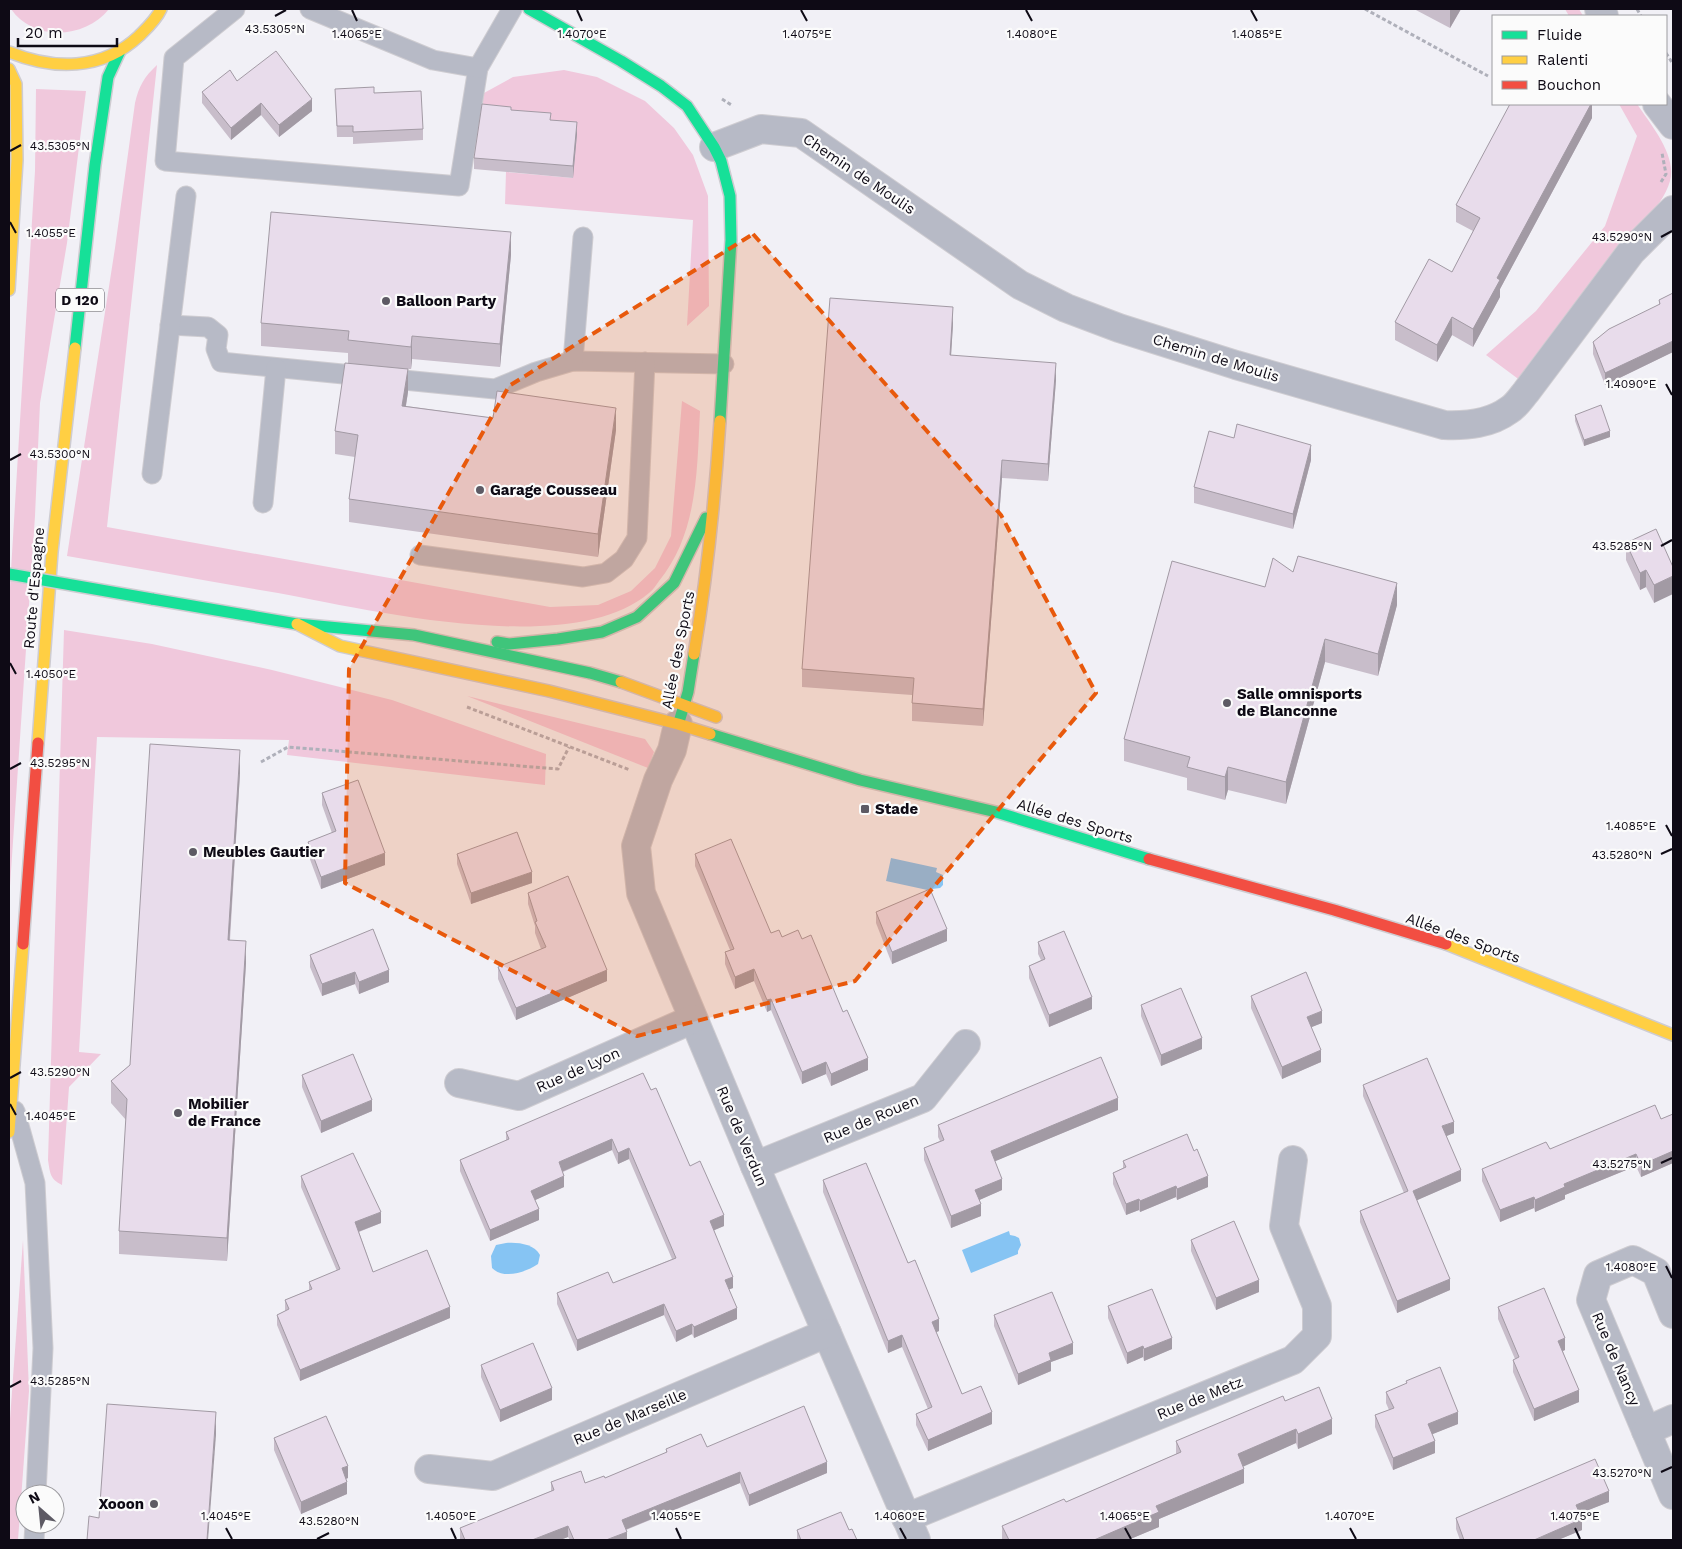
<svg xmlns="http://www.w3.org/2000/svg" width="1682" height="1549" font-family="'Work Sans',sans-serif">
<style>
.green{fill:#f0c8dc}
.water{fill:#86c4f3}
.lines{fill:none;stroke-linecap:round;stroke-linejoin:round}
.lane-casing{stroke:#ceccd1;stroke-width:21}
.street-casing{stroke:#ceccd1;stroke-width:30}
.fast-casing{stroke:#ceccd1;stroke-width:14}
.slow-casing{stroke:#ceccd1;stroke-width:14}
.jam-casing{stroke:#ceccd1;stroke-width:14}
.path{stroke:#afb0ba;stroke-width:3;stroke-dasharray:4 2.5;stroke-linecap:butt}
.lane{stroke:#b7bac6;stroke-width:19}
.street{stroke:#b7bac6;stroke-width:28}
.fast{stroke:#16e098;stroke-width:11}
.slow{stroke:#ffcf43;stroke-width:11}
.jam{stroke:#f24e42;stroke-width:11}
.fast-bridge-casing{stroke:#ceccd1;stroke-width:14;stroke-linecap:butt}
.fast-bridge{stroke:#16e098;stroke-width:11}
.wall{fill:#c8bdca}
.shaded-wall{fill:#a29aa4}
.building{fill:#e8dceb;stroke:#a29aa4}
.marked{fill:#e8590c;fill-opacity:0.2;stroke:#e8590c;stroke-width:4;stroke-dasharray:10 6;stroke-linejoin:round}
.ticks{fill:none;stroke:#0e0a15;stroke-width:2}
.poi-dot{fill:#5d5a64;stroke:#fbfbfb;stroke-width:2}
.labels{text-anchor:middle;stroke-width:4.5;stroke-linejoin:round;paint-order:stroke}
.shield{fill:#fbfbfb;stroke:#55525a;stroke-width:1}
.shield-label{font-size:14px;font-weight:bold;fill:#0e0a15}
.street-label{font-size:15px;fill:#0e0a15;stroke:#fbfbfb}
.poi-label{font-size:15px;font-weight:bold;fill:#0e0a15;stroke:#fbfbfb;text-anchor:start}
.ticks-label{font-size:12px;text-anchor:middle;fill:#0e0a15;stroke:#fbfbfb;stroke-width:4.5;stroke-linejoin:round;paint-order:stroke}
</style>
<rect width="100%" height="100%" fill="#f1f0f6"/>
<g class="green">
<path d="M11,9H109C85,39 34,42 11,9Z"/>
<polygon points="1565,9 1579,9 1583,16 1569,16"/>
<path d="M157,65L107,527L550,607L598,605L631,591L655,568L671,536L682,401L700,411C697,470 698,533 659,581C656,585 653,590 649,593C572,659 370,610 278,593C207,581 137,568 67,556L115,248L135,103C139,86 144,77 157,65Z"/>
<polygon points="564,70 597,77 645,101 674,128 693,155 708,196 709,306 687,326 693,220 505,204 506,172 573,178 511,118 479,116 484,93 513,77"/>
<polygon points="36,89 86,91 67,243 40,403 35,516 9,901 9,604 35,171"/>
<path d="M1619,104H1637C1651,125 1677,155 1670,181C1666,196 1654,210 1645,222L1521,381L1486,355L1536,311L1605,226L1637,136Z"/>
<path d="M64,630L152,644L272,670L392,700L546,754L545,785L287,755L289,740L97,737L79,1052L101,1054L69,1087L62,1185C50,1179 50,1173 48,1160Z"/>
<polygon points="467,696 645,739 654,752 648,768"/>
<polygon points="23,1240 29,1391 18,1540 9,1540 9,1433"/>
</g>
<g class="water">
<polygon points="891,858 937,868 936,872 943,875 943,885 940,888 932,889 932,891 886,881"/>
<polygon points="1009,1231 1010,1235 1015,1236 1019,1238 1021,1245 1018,1251 1018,1254 971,1273 962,1250"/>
<path d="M506,1243C518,1242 534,1244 540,1255L538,1264C526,1272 504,1280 492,1268L491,1256L496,1245Z"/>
</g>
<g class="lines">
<g class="lane-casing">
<g id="lane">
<polyline points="235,9 174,58 165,161 459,186 478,68 512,9"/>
<polyline points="310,9 433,60 478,68"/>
<polyline points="170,325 208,327 218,335 216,349 221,362 495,389 536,372 573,361 724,364"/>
<polyline points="573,361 583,237"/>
<polyline points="152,474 186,196"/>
<polyline points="263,503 276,368"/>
<polyline points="420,555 583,577 606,573 624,559 637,538 645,362"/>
<polyline points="15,1111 35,1183 43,1348 36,1494"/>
<polyline points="34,1540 35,1524"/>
</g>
</g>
<g class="street-casing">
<g id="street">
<polyline points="1599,9 1604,16"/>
<polyline points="1657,104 1673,125"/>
<path d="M714,147L761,129L801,133L1020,285L1066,308L1119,328L1236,365L1444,425C1467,426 1490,424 1509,410C1516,406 1521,398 1526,392L1631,252L1673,210"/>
<polyline points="678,724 672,750 658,780 636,846 641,893 755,1166 916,1540"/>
<polyline points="459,1083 519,1096 693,1019"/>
<polyline points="755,1166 923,1098 966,1044"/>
<polyline points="1673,1314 1656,1272 1633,1260 1598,1275 1591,1300 1673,1495"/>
<polyline points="1646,1431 1673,1419"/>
<polyline points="429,1469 493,1476 827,1333"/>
<polyline points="906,1518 1293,1360 1317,1336 1317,1306 1284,1226 1293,1160"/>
</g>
</g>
<g class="fast-casing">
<g id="fast">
<polyline points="529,9 621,61 661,86 687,106 714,147 721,161 730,196 731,240 720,421"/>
<polyline points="75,348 95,165 108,77 120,51"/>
<polyline points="152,599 297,624 414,635 590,673 621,682"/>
<polyline points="497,642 509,644 558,639 602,632 637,617 674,583 706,518"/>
<polyline points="679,722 688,692 694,654"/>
<polyline points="710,734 860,780 996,812 1149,859"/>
</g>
</g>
<g class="slow-casing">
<g id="slow">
<path d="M9,52C53,70 102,71 139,36C147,28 156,20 161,9"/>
<polyline points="9,69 16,84 17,160 9,290"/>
<polyline points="297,624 340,646 549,691 678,724 710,734"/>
<path d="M694,654C707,577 715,499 720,421"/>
<polyline points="621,682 716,717"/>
<polyline points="38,743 52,552 75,348"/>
<polyline points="1446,944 1673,1035"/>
<polyline points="9,1132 23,944"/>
</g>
</g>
<g class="jam-casing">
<g id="jam">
<polyline points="1149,859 1334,910 1446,944"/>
<polyline points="23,944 38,743"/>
</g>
</g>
<g class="path">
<polyline points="1365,9 1488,76"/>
<polyline points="1637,9 1641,16"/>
<polyline points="1666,53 1673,64"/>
<polyline points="722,99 733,106"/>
<polyline points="1661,182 1666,174 1662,153"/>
<polyline points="467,707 630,770"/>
<polyline points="261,762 288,747 558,769 569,747"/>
</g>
<use href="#lane" class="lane"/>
<use href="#street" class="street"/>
<use href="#fast" class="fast"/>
<use href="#slow" class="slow"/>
<use href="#jam" class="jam"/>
<g class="fast-bridge-casing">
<polyline id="fast-bridge" points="9,574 152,599"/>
</g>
<use href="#fast-bridge" class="fast-bridge"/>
</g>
<g class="wall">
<polygon points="1414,9 1461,9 1450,28"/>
<polygon points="237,81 312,111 279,137 261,115 231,140 202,103 202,92"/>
<polygon points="335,89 374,93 423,129 423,140 353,144 353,137 337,137"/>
<polygon points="1592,104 1592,118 1500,289 1500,297 1473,347 1452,335 1437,362 1395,340 1395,322 1452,272 1473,231 1456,222 1456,205"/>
<polygon points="511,110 551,120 577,134 573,178 474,169 474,158"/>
<polygon points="511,255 500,367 412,359 411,369 408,369 408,392 406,406 493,418 616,430 598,557 349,522 349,499 355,457 335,454 335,431 348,363 348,353 261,346 261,323"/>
<polygon points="1673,293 1673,352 1605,385 1593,354 1593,342 1659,305 1659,300"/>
<polygon points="953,324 951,355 1056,380 1048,481 1002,478 983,726 912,721 912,695 802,687 802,669"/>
<polygon points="1575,415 1610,437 1584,446 1575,421"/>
<polygon points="1311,460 1293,529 1194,503 1194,487"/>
<polygon points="1626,543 1673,567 1654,603 1646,587 1640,590 1626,560"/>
<polygon points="1293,572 1397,605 1378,676 1325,662 1286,804 1228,790 1225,800 1187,790 1187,778 1124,761 1124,739 1265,587"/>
<polygon points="240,773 230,940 246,963 227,1261 119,1254 119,1231 126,1120 111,1103 111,1081 130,1065"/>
<polygon points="322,793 385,865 321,889 308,854 308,842 332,833 322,805"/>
<polygon points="457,854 532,883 471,904 457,864"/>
<polygon points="695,854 771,933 782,937 802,939 868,1070 831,1086 826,1074 802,1084 771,1010 767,1012 754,981 735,989 725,964 725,952 730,950 695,866"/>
<polygon points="528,893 607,981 516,1020 498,979 498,967 541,949 535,933 535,926 528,904"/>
<polygon points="876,912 947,941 892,964 876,923"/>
<polygon points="1038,942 1092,1009 1049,1027 1029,978 1029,966 1041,960 1038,954"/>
<polygon points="310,955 389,982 359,994 355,984 322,996 310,967"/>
<polygon points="1251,996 1322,1023 1311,1027 1321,1062 1282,1079 1251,1008"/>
<polygon points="1141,1005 1202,1049 1161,1066 1141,1016"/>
<polygon points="302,1075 372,1111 321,1133 302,1087"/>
<polygon points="1363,1085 1454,1133 1446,1136 1461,1181 1417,1200 1450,1290 1397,1313 1360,1222 1360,1211 1404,1193 1363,1096"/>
<polygon points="651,1090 690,1166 724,1226 714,1230 733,1288 729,1289 737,1319 694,1338 692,1334 676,1342 664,1315 577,1351 557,1304 557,1293 613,1283 672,1259 629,1159 618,1164 612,1150 563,1172 564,1187 535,1200 539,1220 490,1241 460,1171 460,1160 506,1141 506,1132"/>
<polygon points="1118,1110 995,1161 1002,1190 979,1200 981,1216 951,1228 924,1160 924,1148 940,1141 938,1137 938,1125"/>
<polygon points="1673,1114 1673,1163 1641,1177 1636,1166 1565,1195 1565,1199 1535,1212 1534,1208 1500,1222 1482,1181 1482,1169 1550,1149 1661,1119"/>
<polygon points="1123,1161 1208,1187 1177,1200 1176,1197 1140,1212 1139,1210 1126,1215 1113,1184 1113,1173 1123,1168"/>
<polygon points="301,1176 381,1223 359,1232 373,1272 450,1318 300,1381 277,1325 277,1315 285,1311 285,1300 309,1290 309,1282 337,1271 301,1187"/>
<polygon points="823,1180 908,1263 939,1331 936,1332 962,1394 992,1424 928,1451 916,1425 916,1414 928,1409 902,1347 888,1353 823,1192"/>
<polygon points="1191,1240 1259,1292 1216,1310 1191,1251"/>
<polygon points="1108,1306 1172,1349 1144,1361 1143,1357 1127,1364 1108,1318"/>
<polygon points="1498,1307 1565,1350 1563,1351 1579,1402 1534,1421 1513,1372 1513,1360 1515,1359 1498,1319"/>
<polygon points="994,1315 1073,1354 1051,1362 1051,1371 1018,1385 994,1326"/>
<polygon points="481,1365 552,1400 500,1422 481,1377"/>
<polygon points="1406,1381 1458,1424 1432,1434 1435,1453 1393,1470 1375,1427 1375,1415 1389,1410 1386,1403 1386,1392 1406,1384"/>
<polygon points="1285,1401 1332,1434 1298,1449 1296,1443 1243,1466 1244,1483 1159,1519 1159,1527 1128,1540 1002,1540 1002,1526 1066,1502 1176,1454 1176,1441"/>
<polygon points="274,1438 348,1478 346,1479 347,1494 301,1514 274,1450"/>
<polygon points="707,1447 827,1473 749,1506 740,1483 626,1530 627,1540 570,1540 568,1537 560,1540 461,1540 460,1539 460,1528 551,1491 551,1482 585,1483 605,1478 666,1453 666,1449"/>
<polygon points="1609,1502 1580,1513 1582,1530 1558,1540 1460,1540 1456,1529 1456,1518"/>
<polygon points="797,1530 849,1530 857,1540 797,1540"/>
</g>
<g class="shaded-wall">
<polygon points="1450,9 1461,9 1450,28"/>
<polygon points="312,99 312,111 279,137 279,125"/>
<polygon points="261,103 261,115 231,140 231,128"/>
<polygon points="1591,104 1592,104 1592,118 1500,289 1500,297 1473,347 1473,329 1497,278"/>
<polygon points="577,122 577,134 573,178 573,166"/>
<polygon points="511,232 511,255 500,367 500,344"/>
<polygon points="953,307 953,324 950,372 950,355"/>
<polygon points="1452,317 1452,335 1437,362 1437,345"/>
<polygon points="412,336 412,359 411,369 411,347"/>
<polygon points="1673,341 1673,352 1605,385 1605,373"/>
<polygon points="1056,363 1056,380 1048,481 1048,464"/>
<polygon points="408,369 408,392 402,429 402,406"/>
<polygon points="616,408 616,430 598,557 598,534"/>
<polygon points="1610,431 1610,437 1584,446 1584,440"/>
<polygon points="1311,445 1311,460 1293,529 1293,514"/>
<polygon points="1002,460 1002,478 983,726 983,709"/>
<polygon points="1646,570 1646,587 1640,590 1640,573"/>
<polygon points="1673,576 1673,594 1654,603 1654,585"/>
<polygon points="1397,583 1397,605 1378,676 1378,654"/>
<polygon points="1325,639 1325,662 1286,804 1286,782"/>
<polygon points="240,750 240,773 228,962 228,940"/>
<polygon points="1228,767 1228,790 1225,800 1225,777"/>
<polygon points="385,853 385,865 321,889 321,877"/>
<polygon points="532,872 532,883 471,904 471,893"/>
<polygon points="947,929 947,941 892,964 892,952"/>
<polygon points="246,941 246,963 227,1261 227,1238"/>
<polygon points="754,969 754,981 735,989 735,977"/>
<polygon points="389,970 389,982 359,994 359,982"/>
<polygon points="607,970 607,981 516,1020 516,1008"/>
<polygon points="355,972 355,984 322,996 322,984"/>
<polygon points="1092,997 1092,1009 1049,1027 1049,1015"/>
<polygon points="771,999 771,1010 767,1012 767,1000"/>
<polygon points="1322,1011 1322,1023 1307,1029 1307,1017"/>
<polygon points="1202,1038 1202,1049 1161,1066 1161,1055"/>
<polygon points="1321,1050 1321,1062 1282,1079 1282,1067"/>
<polygon points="868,1058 868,1070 831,1086 831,1074"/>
<polygon points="826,1062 826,1074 802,1084 802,1072"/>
<polygon points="1118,1098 1118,1110 991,1163 991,1151"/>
<polygon points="372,1100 372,1111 321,1133 321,1121"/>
<polygon points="1454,1122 1454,1133 1442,1138 1442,1126"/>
<polygon points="612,1139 612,1150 559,1173 559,1162"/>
<polygon points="629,1148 629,1159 618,1164 618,1153"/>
<polygon points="1673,1151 1673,1163 1641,1177 1641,1165"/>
<polygon points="1636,1154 1636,1166 1565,1195 1565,1199 1535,1212 1535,1200 1564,1184"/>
<polygon points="1461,1170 1461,1181 1413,1202 1413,1191"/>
<polygon points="564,1176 564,1187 531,1202 531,1191"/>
<polygon points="1208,1176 1208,1187 1177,1200 1177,1189"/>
<polygon points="1002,1179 1002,1190 975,1202 975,1190"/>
<polygon points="1176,1186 1176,1197 1140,1212 1140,1201"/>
<polygon points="1534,1197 1534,1208 1500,1222 1500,1210"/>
<polygon points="1139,1199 1139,1210 1126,1215 1126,1204"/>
<polygon points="981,1204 981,1216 951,1228 951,1216"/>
<polygon points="539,1209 539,1220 490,1241 490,1230"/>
<polygon points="381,1212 381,1223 355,1233 355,1222"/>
<polygon points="724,1215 724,1226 710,1232 710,1221"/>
<polygon points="733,1277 733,1288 725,1291 725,1280"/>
<polygon points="1450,1279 1450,1290 1397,1313 1397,1301"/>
<polygon points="1259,1280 1259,1292 1216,1310 1216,1298"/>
<polygon points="664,1304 664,1315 577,1351 577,1340"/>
<polygon points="450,1307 450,1318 300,1381 300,1370"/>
<polygon points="737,1308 737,1319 694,1338 694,1327"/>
<polygon points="939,1319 939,1331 932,1334 932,1322"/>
<polygon points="692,1324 692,1334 676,1342 676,1331"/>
<polygon points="902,1335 902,1347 888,1353 888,1341"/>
<polygon points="1172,1338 1172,1349 1144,1361 1144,1349"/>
<polygon points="1565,1338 1565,1350 1558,1353 1558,1341"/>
<polygon points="1073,1343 1073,1354 1051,1362 1051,1371 1018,1385 1018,1374 1049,1353"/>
<polygon points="1143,1346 1143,1357 1127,1364 1127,1353"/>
<polygon points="552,1388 552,1400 500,1422 500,1410"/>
<polygon points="1579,1390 1579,1402 1534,1421 1534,1409"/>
<polygon points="216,1412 216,1435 208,1540 207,1540"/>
<polygon points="992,1412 992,1424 928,1451 928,1440"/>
<polygon points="1458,1412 1458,1424 1428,1436 1428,1424"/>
<polygon points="1332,1419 1332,1434 1298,1449 1298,1434"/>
<polygon points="1296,1429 1296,1443 1238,1469 1238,1454"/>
<polygon points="1435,1441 1435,1453 1393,1470 1393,1458"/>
<polygon points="827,1462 827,1473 749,1506 749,1495"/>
<polygon points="348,1466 348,1478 342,1480 342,1468"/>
<polygon points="1244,1469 1244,1483 1159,1519 1159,1527 1128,1540 1094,1540 1156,1506"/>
<polygon points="740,1472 740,1483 622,1531 622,1520"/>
<polygon points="347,1482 347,1494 301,1514 301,1502"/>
<polygon points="1609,1491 1609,1502 1576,1515 1576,1505"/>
<polygon points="1582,1519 1582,1530 1558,1540 1534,1540"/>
<polygon points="568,1526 568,1537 560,1540 532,1540"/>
<polygon points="627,1532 627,1540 606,1540"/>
</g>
<g class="building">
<polygon points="276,51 312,99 279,125 261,103 231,128 202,92 230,70 237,81"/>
<polygon points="374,87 374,93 421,91 423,129 353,132 353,126 337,126 335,89"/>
<polygon points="482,104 511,107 511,110 551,113 550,120 577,122 573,166 474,158"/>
<polygon points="1510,104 1591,104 1497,278 1500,280 1473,329 1452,317 1437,345 1395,322 1429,259 1452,272 1480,218 1456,205"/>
<polygon points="271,212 511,232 500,344 412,336 411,347 348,340 349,331 261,323"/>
<polygon points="1673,293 1673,341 1605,373 1593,342 1609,329 1660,304 1659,300"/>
<polygon points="830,298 953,307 950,355 1056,363 1048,464 1002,460 983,709 912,703 914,678 802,669"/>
<polygon points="345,363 408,369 402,406 493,418 497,391 616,408 598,534 349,499 358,435 335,431"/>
<polygon points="1601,405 1610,431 1584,440 1575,415"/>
<polygon points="1237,424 1311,445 1293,514 1194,487 1209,431 1234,438"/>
<polygon points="1656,529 1673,567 1673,576 1654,585 1646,570 1640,573 1626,543"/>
<polygon points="1298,556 1397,583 1378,654 1325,639 1286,782 1228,767 1225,777 1187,767 1190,757 1124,739 1172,561 1265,587 1273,558 1293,572"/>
<polygon points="150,744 240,750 228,940 246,941 227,1238 119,1231 127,1099 111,1081 130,1065"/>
<polygon points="358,780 385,853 321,877 308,842 336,831 322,793"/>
<polygon points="517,832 532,872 471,893 457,854"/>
<polygon points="731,839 771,933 779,930 782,937 798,930 802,939 811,935 843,1012 847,1010 868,1058 831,1074 826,1062 802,1072 771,999 767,1000 754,969 735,977 725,952 734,949 695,854"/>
<polygon points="568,876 607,970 516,1008 498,967 546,947 535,922 537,921 528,893"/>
<polygon points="930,889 947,929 892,952 876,912"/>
<polygon points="373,929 389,970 359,982 355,972 322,984 310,955"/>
<polygon points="1064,931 1092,997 1049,1015 1029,966 1045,959 1038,942"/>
<polygon points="1306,972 1322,1011 1307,1017 1321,1050 1282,1067 1251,996"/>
<polygon points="1181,988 1202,1038 1161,1055 1141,1005"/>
<polygon points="353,1054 372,1100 321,1121 302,1075"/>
<polygon points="1101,1057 1118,1098 991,1151 1002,1179 975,1190 981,1204 951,1216 924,1148 944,1140 938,1125"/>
<polygon points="1427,1058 1454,1122 1442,1126 1461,1170 1413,1191 1450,1279 1397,1301 1360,1211 1408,1191 1363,1085"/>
<polygon points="643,1073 651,1090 656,1088 690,1166 700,1161 724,1215 710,1221 733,1277 725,1280 737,1308 694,1327 692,1324 676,1331 664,1304 577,1340 557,1293 608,1272 613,1283 676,1258 629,1148 618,1153 612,1139 559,1162 564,1176 531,1191 539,1209 490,1230 460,1160 509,1139 506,1132"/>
<polygon points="1655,1105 1661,1119 1673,1114 1673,1151 1641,1165 1636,1154 1564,1184 1565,1187 1535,1200 1534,1197 1500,1210 1482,1169 1546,1142 1550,1149"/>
<polygon points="1187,1134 1194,1151 1197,1149 1208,1176 1177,1189 1176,1186 1140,1201 1139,1199 1126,1204 1113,1173 1126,1167 1123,1161"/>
<polygon points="353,1153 381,1212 355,1222 373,1272 427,1250 450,1307 300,1370 277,1315 289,1309 285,1300 312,1289 309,1282 340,1269 301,1176"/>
<polygon points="866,1163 908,1263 915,1260 939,1319 932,1322 962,1394 981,1386 992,1412 928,1440 916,1414 932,1407 902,1335 888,1341 823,1180"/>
<polygon points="1234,1221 1259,1280 1216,1298 1191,1240"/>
<polygon points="1544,1288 1565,1338 1558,1341 1579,1390 1534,1409 1513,1360 1519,1357 1498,1307"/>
<polygon points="1152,1289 1172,1338 1144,1349 1143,1346 1127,1353 1108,1306"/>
<polygon points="1052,1292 1073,1343 1049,1353 1051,1360 1018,1374 994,1315"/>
<polygon points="533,1343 552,1388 500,1410 481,1365"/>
<polygon points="1440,1367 1458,1412 1428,1424 1435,1441 1393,1458 1375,1415 1394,1408 1386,1392 1407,1383 1406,1381"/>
<polygon points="1319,1387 1332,1419 1298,1434 1296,1429 1238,1454 1244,1469 1156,1506 1159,1512 1094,1540 1009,1540 1002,1526 1064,1499 1066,1502 1181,1452 1176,1441 1283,1396 1285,1401"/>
<polygon points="107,1404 216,1412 207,1540 87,1540 89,1516 99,1518"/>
<polygon points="804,1406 827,1462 749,1495 740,1472 622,1520 627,1532 606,1540 574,1540 568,1526 532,1540 465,1540 460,1528 554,1490 551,1482 581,1471 585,1483 604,1476 605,1478 667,1452 666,1449 701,1434 707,1447"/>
<polygon points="326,1416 348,1466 342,1468 347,1482 301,1502 274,1438"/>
<polygon points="1595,1459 1609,1491 1576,1505 1582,1519 1534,1540 1464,1540 1456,1518"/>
<polygon points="841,1512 849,1530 852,1529 857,1540 801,1540 797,1530"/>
</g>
<path class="marked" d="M753,234L1001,515L1096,693L855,981L637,1036L345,883L349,669L509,386Z"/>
<path class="ticks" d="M352,10L357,21M577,10L582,21M801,10L807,21M1026,10L1032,21M1251,10L1257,21M275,16L286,10M10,151L21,145M10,222L16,233M1661,237L1672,231M1666,384L1672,395M10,460L21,454M1661,546L1672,540M10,663L16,674M10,769L21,763M1666,825L1672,836M1661,854L1672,849M10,1078L21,1072M10,1104L16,1115M1661,1163L1672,1158M1666,1266L1672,1278M10,1387L21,1381M1661,1472L1672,1467M226,1528L232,1539M451,1528L456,1539M676,1528L681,1539M900,1528L906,1539M1125,1528L1131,1539M1350,1528L1356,1539M1575,1528L1580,1539M317,1539L329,1533"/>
<g class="poi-dot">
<circle cx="386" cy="301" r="5"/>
<circle cx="480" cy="490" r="5"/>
<circle cx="1227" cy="703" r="5"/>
<rect x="860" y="804" width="10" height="10" rx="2.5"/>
<circle cx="193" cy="852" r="5"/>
<circle cx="178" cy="1113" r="5"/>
<circle cx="154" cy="1504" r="5"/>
</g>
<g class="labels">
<rect class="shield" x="56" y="288.5" width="48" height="23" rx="4"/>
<g class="shield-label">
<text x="80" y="305">D 120</text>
</g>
<g class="street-label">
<text transform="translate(859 174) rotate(34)" y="5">Chemin de Moulis</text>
<text transform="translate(1216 358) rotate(17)" y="5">Chemin de Moulis</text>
<text transform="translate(34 588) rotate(-85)" y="5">Route d'Espagne</text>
<text transform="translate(678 650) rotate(-79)" y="5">Allée des Sports</text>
<text transform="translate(1075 821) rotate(17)" y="5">Allée des Sports</text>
<text transform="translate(1463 938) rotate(20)" y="5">Allée des Sports</text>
<text transform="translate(578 1070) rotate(-24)" y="5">Rue de Lyon</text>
<text transform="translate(871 1119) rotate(-23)" y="5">Rue de Rouen</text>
<text transform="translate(742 1136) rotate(67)" y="5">Rue de Verdun</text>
<text transform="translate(1616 1359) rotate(67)" y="5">Rue de Nancy</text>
<text transform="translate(1200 1398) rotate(-22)" y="5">Rue de Metz</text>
<text transform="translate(630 1417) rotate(-23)" y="5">Rue de Marseille</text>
</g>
<g class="poi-label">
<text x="396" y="306">Balloon Party</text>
<text x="490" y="495">Garage Cousseau</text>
<text x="1237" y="699">Salle omnisports<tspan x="1237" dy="17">de Blanconne</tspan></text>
<text x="875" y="814">Stade</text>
<text x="203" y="857">Meubles Gautier</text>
<text x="188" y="1109">Mobilier<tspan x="188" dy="17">de France</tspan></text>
<text x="144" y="1509" text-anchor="end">Xooon</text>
</g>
</g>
<g class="ticks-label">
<text x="275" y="33">43.5305°N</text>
<text x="357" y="38">1.4065°E</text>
<text x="582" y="38">1.4070°E</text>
<text x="807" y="38">1.4075°E</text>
<text x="1032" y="38">1.4080°E</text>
<text x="1257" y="38">1.4085°E</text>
<text x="60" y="150">43.5305°N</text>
<text x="51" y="237">1.4055°E</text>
<text x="1622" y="241">43.5290°N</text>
<text x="1631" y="388">1.4090°E</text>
<text x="60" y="458">43.5300°N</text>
<text x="1622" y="550">43.5285°N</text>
<text x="51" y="678">1.4050°E</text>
<text x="60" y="767">43.5295°N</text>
<text x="1631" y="830">1.4085°E</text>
<text x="1622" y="859">43.5280°N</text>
<text x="60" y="1076">43.5290°N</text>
<text x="51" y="1120">1.4045°E</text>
<text x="1622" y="1168">43.5275°N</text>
<text x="1631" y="1271">1.4080°E</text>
<text x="60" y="1385">43.5285°N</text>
<text x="1622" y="1477">43.5270°N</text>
<text x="226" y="1520">1.4045°E</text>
<text x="451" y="1520">1.4050°E</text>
<text x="676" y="1520">1.4055°E</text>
<text x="900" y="1520">1.4060°E</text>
<text x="1125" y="1520">1.4065°E</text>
<text x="1350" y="1520">1.4070°E</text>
<text x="1575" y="1520">1.4075°E</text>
<text x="329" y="1525">43.5280°N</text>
</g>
<rect width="1682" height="1549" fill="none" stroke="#0e0a15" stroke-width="20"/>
<rect x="1492" y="15" width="175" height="90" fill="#fbfbfb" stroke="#9c9b9f"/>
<rect x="1502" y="31" width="25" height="8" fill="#16e098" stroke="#9c9b9f"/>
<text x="1537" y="40" font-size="15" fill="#0e0a15">Fluide</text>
<rect x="1502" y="56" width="25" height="8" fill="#ffcf43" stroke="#9c9b9f"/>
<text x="1537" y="65" font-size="15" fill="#0e0a15">Ralenti</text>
<rect x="1502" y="81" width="25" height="8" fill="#f24e42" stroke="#9c9b9f"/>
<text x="1537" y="90" font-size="15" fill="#0e0a15">Bouchon</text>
<g transform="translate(40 1509) rotate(333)"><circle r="24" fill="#fbfbfb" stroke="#9c9b9f"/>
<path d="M0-4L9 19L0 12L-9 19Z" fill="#5d5a64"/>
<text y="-8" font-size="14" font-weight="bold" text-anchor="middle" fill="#0e0a15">N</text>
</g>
<path d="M18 38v8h99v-8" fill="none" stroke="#0e0a15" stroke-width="2.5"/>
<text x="25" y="38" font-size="15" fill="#0e0a15" stroke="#fbfbfb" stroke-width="4" paint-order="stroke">20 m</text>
</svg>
